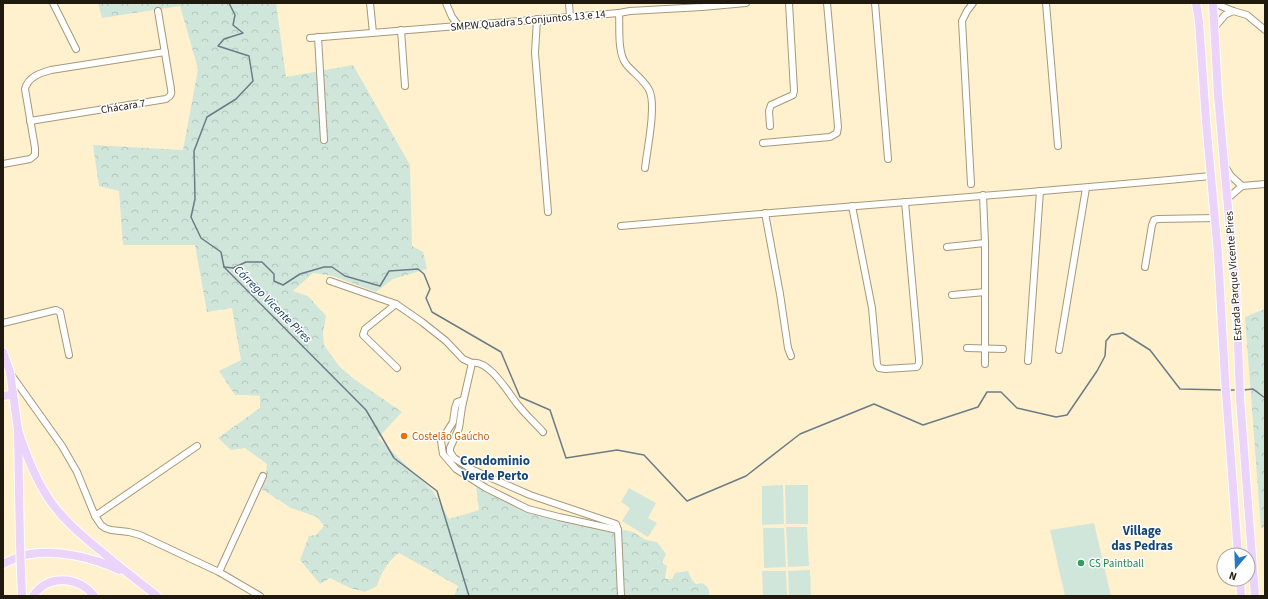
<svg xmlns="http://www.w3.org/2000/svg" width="1268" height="599" font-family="'Source Sans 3',sans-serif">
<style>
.forest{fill:url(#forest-crowns)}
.garden{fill:#d1e6da}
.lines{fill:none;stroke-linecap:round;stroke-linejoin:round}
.stream{stroke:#6c7b88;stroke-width:1.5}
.minor-casing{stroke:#a69979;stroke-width:8}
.major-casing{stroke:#fff;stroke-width:10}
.minor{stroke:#fff;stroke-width:6}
.major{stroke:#ebd3fa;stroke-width:8}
.major-bridge-casing{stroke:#fff;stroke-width:10;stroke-linecap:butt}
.major-bridge{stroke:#ebd3fa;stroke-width:8}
.food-dot{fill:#e8710a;stroke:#fff;stroke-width:1.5}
.leisure-dot{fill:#2e9e5b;stroke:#fff;stroke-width:1.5}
.labels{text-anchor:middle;stroke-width:3;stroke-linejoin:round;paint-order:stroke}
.street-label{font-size:11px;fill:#1f1a0d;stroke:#fff}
.food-label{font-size:11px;fill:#c56008;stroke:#fff;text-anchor:start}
.leisure-label{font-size:11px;fill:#27864d;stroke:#fff;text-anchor:start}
.water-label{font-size:12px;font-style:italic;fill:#0e3558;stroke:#fff}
.quarter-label{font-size:13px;font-weight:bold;fill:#144678;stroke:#fff}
</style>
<defs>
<pattern id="forest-crowns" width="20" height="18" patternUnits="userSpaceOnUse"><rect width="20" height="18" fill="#d1e6da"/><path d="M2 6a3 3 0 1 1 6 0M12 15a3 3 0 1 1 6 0" fill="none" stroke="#b3c5ba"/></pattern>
</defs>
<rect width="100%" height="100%" fill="#fff1ce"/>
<g class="forest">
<path d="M98,3H276L286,77L353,65L410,165L412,246L423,252L427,269L393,279L376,292L333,276L313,273L293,291L308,296L326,316L323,333L324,345L339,366L354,379L402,412L378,438L433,491L449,519L479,510L476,487L525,512L559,520L602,527L612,532L625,530L633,532L646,540L657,542L666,554L662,563L667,566L665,579H672L675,573L688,571L692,580L696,584L702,583C708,586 710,590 709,596H454L458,586L399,553C388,561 381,573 377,586L365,592L350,588L330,578L320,584L300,560L309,536L316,535L324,526L317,517L291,508L260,488L266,473L267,464L245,448L231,450L218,438L260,408V396L245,395H235L219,371L241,360L232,308L207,312L195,245H123L119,191L99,186L93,145L183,150L198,69L180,6L102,18Z"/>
<polygon points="1265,309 1265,527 1261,528 1245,317"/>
</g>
<g class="garden">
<polygon points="783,485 784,524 762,525 762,486"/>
<polygon points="785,485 808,485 808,524 786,524"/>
<polygon points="629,488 656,503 648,518 657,523 648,537 622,521 630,508 621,502"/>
<polygon points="1094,523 1111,596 1065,596 1050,530"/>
<polygon points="786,527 807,527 809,566 788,567"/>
<polygon points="763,528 784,528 786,567 764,568"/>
<polygon points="810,570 811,596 789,596 788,571"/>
<polygon points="762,571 786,571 787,596 763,596"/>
</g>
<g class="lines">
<g class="stream">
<polyline points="229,3 235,15 233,25 243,33 224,39 218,46 249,56 253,81 236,99 207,117 194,151 195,199 191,217 201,238 221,252 224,267 366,410 394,458 437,491 469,596"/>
<polyline points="224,267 233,268 246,262 262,262 274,274 274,281 283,285 300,274 324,267 332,267 345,276 380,286 389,271 418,269 424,274 430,289 426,298 432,312 501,352 520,397 550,410 566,458 617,450 644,455 687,501 746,476 800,434 874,404 923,425 978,407 987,392 1001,392 1017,408 1056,417 1067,415 1097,371 1105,356 1106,341 1111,335 1123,333 1150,350 1180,389 1224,390"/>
<polyline points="1229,390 1238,390"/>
<polyline points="1243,390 1253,389 1265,398"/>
</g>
<g class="minor-casing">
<g id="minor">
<polyline points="53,3 76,49"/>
<polyline points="370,3 373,33"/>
<polyline points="446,3 452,17 458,25"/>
<polyline points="569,3 570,17"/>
<polyline points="875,3 888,159"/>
<polyline points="1046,3 1058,146"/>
<polyline points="1216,3 1221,6 1233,11 1247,15 1265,30"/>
<path d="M619,13C620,27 617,52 626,64C633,73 646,81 650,92C656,108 647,150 645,168"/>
<polyline points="537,19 535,53 548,212"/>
<polyline points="1214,28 1225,15 1233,11"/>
<polyline points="401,30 405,86"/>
<polyline points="318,37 324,140"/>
<polyline points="310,38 619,13 630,11 702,7 746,3"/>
<path d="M30,121L166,99C171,96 172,94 171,89L158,11"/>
<polyline points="770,126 769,111 771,105 793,95 794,91 789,3"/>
<polyline points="763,143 830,137 837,133 838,127 827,3"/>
<path d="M3,164L30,159L35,155V148L25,89C28,77 40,73 51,70L165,52"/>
<polyline points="1226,168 1231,176 1242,186"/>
<polyline points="971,184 962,21 967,11 973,3"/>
<polyline points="983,195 985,243 985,364"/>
<polyline points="1227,199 1242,186 1265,184"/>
<polyline points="852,206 872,308 877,364 879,368 885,369 917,367 919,363 919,359 905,202"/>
<polyline points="765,213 780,294 788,348 791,356"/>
<path d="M621,226C817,208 1014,195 1211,176"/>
<polyline points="947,247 985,243"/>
<polyline points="1145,267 1152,225 1154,220 1158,219 1215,218"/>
<polyline points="330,281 396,304 422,322 446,341 463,359 472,363"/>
<polyline points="952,295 985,292"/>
<polyline points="396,304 365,329 363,335 397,368"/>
<polyline points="3,323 56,310 60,312 69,355"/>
<polyline points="967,348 1003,349"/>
<polyline points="1059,350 1086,188"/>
<polyline points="1028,361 1040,191"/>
<polyline points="10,373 62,446 77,472 95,516 197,446"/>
<polyline points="463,400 457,402 455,408 453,422 441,441 443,454 456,469 486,488 528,509 559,517 618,530"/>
<path d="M543,432C535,423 526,415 518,405C509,394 489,359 472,363L462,407L459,428L450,448V452L454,458L473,470L530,495L616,524L618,530L621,596"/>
<polyline points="95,516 101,525 105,528 111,530 129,532 140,535 219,572 260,596"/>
<polyline points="219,572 263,476"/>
</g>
</g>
<g class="major-casing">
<g id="major">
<polyline points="1196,3 1199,21 1206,121 1218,254 1225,379 1238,555"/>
<polyline points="1213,3 1218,95 1233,264 1236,289 1240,398 1255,596"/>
<polyline points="3,352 10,372 18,430 20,543"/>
<polyline points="3,396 10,395 12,392"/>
<path d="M18,430C26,455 36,481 51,502C65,522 84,537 102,552C120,567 139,582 157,596"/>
<path d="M3,564C11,560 21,555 30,554C59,550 92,557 119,570"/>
<polyline points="21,572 22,596"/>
<polyline points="1240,579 1241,596"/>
<path d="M33,596C48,574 78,576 94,596"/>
</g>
</g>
<use href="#minor" class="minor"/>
<use href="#major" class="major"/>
<g class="major-bridge-casing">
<polyline id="major-bridge" points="20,543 21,572"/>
</g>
<use href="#major-bridge" class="major-bridge"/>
</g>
<circle class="food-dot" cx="404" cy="436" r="4"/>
<circle class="leisure-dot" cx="1081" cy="563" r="4"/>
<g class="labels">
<g class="street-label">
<text transform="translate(528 20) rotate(-5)" y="4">SMPW Quadra 5 Conjuntos 13 e 14</text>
<text transform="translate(123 106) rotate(-9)" y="4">Chácara 7</text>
<text transform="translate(1233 276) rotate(-94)" y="4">Estrada Parque Vicente Pires</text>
</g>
<g class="food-label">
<text x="412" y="440">Costelão Gaúcho</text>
</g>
<g class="leisure-label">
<text x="1089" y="567">CS Paintball</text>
</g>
<g class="water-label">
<text transform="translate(273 304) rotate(45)" y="4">Córrego Vicente Pires</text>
</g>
<g class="quarter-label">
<text x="495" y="465">Condominio<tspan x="495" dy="15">Verde Perto</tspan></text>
<text x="1142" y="535">Village<tspan x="1142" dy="15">das Pedras</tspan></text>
</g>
</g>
<rect width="1268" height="599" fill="none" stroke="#1f1a0d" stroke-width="8"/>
<g transform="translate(1236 567) rotate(199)"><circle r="19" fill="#ffffff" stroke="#a5a39e"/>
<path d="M0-3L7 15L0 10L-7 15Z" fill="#2877c6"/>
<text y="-6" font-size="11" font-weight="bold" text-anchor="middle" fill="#1f1a0d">N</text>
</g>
</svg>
